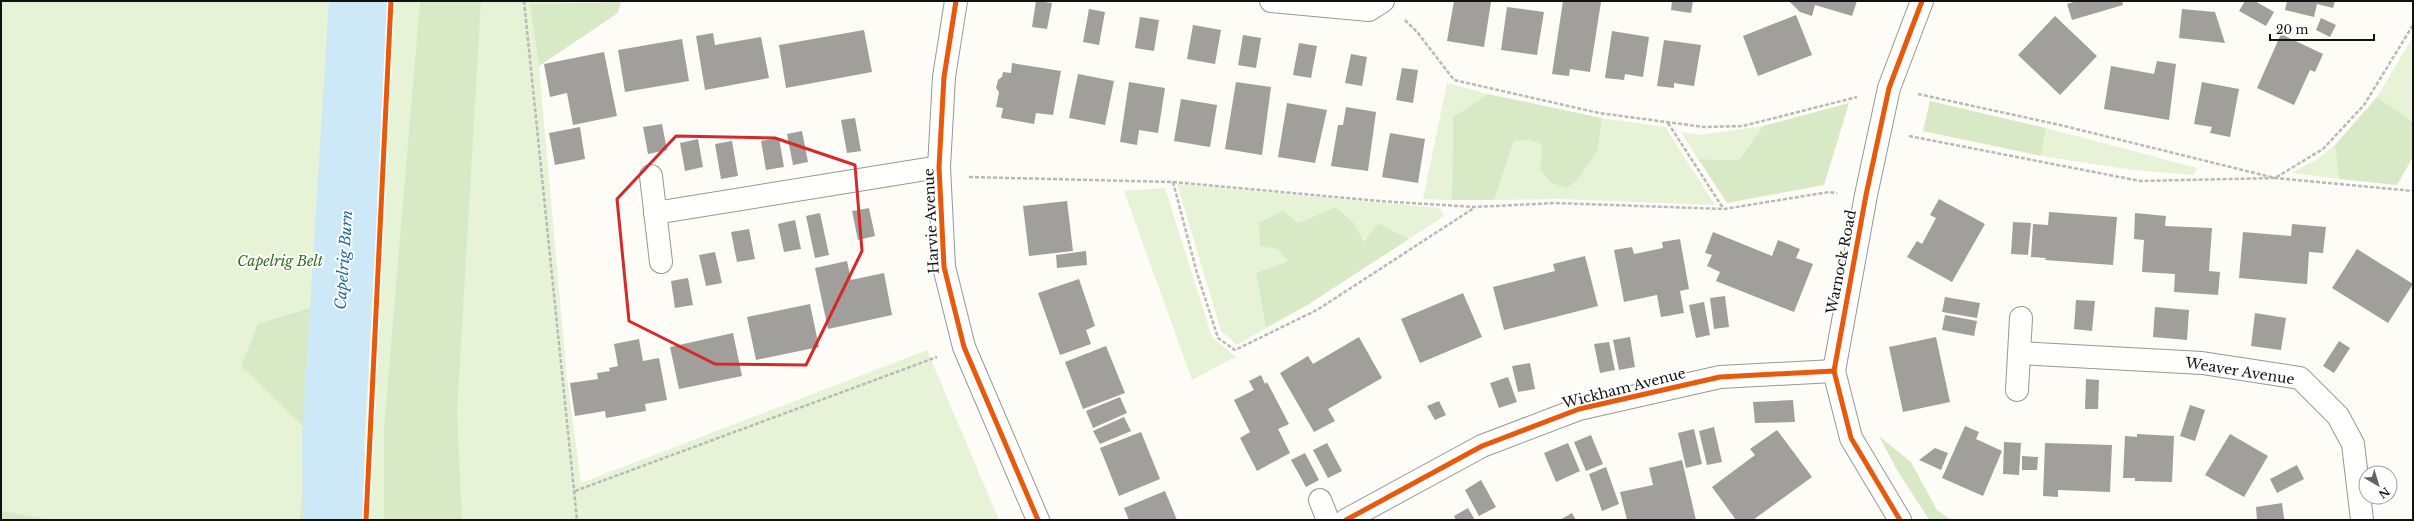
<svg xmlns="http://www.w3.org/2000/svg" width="2414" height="521" font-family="'Libre Baskerville',serif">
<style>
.green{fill:#e7f3d7}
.forest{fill:#d8eac5}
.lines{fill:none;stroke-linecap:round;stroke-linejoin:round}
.river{stroke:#cde8f7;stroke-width:62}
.building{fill:#a19f9c}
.minor-casing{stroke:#979795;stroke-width:24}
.tertiary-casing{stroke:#979795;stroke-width:24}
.path{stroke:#b9b9b8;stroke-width:2.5;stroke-dasharray:4 2;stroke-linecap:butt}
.minor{stroke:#fffffe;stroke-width:22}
.tertiary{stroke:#fffffe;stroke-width:22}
.cycleway-casing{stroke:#fff;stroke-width:8}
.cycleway{stroke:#e8590c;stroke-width:5}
.marked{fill:none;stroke:#d62828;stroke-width:3;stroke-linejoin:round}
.labels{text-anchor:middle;stroke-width:4;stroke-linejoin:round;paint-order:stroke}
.street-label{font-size:14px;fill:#111;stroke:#fff}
.park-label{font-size:14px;font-style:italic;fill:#2f6b1f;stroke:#fff}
.water-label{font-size:15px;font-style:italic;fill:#1768a6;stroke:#fff}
</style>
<rect width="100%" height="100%" fill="#fdfcf7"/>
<g class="green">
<polygon points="1,1 649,1 531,4 539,66 567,379 581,483 927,350 999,520 1,520"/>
<polygon points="2413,37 2413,122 2377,97"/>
<polygon points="1447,83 1488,94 1453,117 1452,200 1423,199"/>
<polygon points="1602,118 1665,127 1715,205 1560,199 1494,200 1514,141 1530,140 1542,145 1540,170 1598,149"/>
<polygon points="1763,126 1739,160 1698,159 1681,132 1700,135"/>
<polygon points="2046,128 2197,168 2194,175 2133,170 2041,156"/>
<polygon points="2335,145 2339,179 2291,173 2316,160"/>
<polygon points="1177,184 1440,208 1444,216 1409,239 1378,223 1364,242 1354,223 1336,207 1298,223 1278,249 1288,261 1256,273 1266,328 1237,345 1221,331"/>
<polygon points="1165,188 1212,337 1237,358 1231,359 1192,380 1124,191"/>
</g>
<g class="forest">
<polygon points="350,1 379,1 372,182 351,520 300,520 307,430 241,366 258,324 317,306"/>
<polygon points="420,1 481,1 457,413 462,520 384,520 384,429"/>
<polygon points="621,2 618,13 539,66 530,4"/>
<polygon points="1488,94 1602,118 1598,149 1578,179 1567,188 1552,183 1540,170 1542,145 1530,140 1514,141 1494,200 1452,200 1453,117"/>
<polygon points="2377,97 2413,122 2413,157 2397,185 2339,179 2335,145"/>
<polygon points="1930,101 2046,128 2041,156 1923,131"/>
<polygon points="1849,103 1824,185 1727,203 1698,159 1739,160 1763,126"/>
<polygon points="1336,207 1354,223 1364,242 1378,223 1409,239 1309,304 1266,328 1256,273 1288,261 1278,249 1260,246 1259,223 1283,211 1298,223"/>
<polygon points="1879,436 1911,462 1937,510 1951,520 1930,520 1928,518 1897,470"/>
<polygon points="1,511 46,519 289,520 1,520"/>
</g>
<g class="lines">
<polyline class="river" points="334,520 333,439 360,1"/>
</g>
<g class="building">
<polygon points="1036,1 1052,3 1047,29 1032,27"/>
<polygon points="1454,1 1491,2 1484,47 1447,41"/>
<polygon points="1563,1 1601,2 1590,72 1570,69 1569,76 1552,74"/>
<polygon points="1672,1 1693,1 1691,13 1671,10"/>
<polygon points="1789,1 1857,1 1852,16 1815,5 1812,16 1800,12"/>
<polygon points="2077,1 2122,1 2123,5 2072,20 2067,4"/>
<polygon points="2245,1 2255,1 2274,12 2266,26 2239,11"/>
<polygon points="2287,1 2335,1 2333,8 2317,4 2314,17 2285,10"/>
<polygon points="1507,7 1544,12 1537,55 1501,50"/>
<polygon points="1089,9 1105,12 1099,45 1083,42"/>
<polygon points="2182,9 2215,12 2225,43 2179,38"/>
<polygon points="1796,15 1812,55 1758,76 1743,36"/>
<polygon points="2055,16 2097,56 2060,95 2018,55"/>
<polygon points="1140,17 1159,20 1154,51 1135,48"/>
<polygon points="2321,18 2336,25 2330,37 2316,30"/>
<polygon points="1193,25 1221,30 1215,64 1187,59"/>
<polygon points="864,30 872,72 786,88 779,45"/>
<polygon points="1612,31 1649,37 1643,77 1625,74 1624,80 1605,78"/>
<polygon points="713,33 715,45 761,37 769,78 705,90 696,36"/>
<polygon points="2281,34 2323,54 2315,72 2310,70 2294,105 2257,88"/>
<polygon points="1243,35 1261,38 1256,68 1238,65"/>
<polygon points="682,39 689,81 625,92 618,50"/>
<polygon points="1664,40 1701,45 1694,86 1674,83 1674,88 1657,86"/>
<polygon points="1299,43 1317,46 1311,78 1293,75"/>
<polygon points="604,52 617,116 573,125 567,93 550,97 544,64"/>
<polygon points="1351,54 1367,57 1362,86 1345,83"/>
<polygon points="2157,61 2176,64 2169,120 2104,109 2111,66 2154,74"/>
<polygon points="1012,63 1061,71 1053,115 1036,113 1034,124 1001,118 1003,108 996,107 999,92 996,88 998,80 1002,77 1003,72 1011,73"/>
<polygon points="1402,68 1418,70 1413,103 1396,100"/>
<polygon points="1078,74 1114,81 1105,125 1069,118"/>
<polygon points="1129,82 1165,88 1158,133 1139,130 1137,145 1120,142"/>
<polygon points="1236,82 1271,87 1262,155 1225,149"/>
<polygon points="2202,82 2239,89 2230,137 2210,133 2212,127 2194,124"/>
<polygon points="1181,99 1217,105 1210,147 1174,141"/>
<polygon points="1287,103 1327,110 1315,163 1278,157"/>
<polygon points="1346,107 1376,112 1368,171 1331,166 1338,125 1343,125"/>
<polygon points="855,118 861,151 847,153 841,120"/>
<polygon points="662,124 667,150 648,154 643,127"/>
<polygon points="580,127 585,159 555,165 549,133"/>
<polygon points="802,131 808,162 793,165 787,134"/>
<polygon points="1390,133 1425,139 1418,183 1382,177"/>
<polygon points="779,138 784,167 766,170 761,141"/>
<polygon points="698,139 703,167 685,171 680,143"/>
<polygon points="732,141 738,176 721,179 715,144"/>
<polygon points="1939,199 1985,224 1952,282 1907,257 1917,241 1922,244 1936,218 1930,215"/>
<polygon points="1067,201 1073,251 1029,256 1023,206"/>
<polygon points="869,208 875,236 858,240 852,211"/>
<polygon points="2049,212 2117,217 2113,265 2045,260 2046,258 2031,257 2033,224 2048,225"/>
<polygon points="820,213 829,255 815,258 806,216"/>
<polygon points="2135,213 2166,216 2165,226 2212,228 2209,271 2220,272 2218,295 2174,292 2175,274 2142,272 2144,240 2134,239"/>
<polygon points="795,220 801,249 784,252 778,224"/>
<polygon points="2013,222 2031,223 2028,255 2011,254"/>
<polygon points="2292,224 2326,227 2323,253 2309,252 2307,284 2239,278 2243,232 2291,236"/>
<polygon points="749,229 755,259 737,262 731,232"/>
<polygon points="1713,232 1772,256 1778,240 1800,249 1796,258 1813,264 1794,312 1716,281 1720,272 1707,266 1712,255 1705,253"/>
<polygon points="1680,239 1689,289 1680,291 1684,313 1661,317 1657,295 1624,302 1614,250 1632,247 1634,254 1663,248 1662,242"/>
<polygon points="2357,249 2413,284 2388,323 2332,288"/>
<polygon points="1086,251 1087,265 1057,268 1056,255"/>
<polygon points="715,252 722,283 706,286 699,255"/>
<polygon points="1585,256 1598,306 1504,330 1493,287 1555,271 1553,264"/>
<polygon points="847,261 851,280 884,273 892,315 828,329 815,268"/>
<polygon points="688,278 693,305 675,308 671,281"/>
<polygon points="1079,279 1095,326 1086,330 1091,344 1060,355 1038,293"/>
<polygon points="1463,293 1482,337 1420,363 1401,319"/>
<polygon points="1725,296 1729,327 1714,329 1710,298"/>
<polygon points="1945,297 1980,303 1977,318 1942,312"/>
<polygon points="2076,300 2095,301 2092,331 2074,329"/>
<polygon points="1704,302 1710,335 1696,338 1689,305"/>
<polygon points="810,304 819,347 756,360 747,317"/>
<polygon points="2155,307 2189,310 2187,340 2153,337"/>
<polygon points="2255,313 2286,318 2281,350 2251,346"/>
<polygon points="1945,315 1977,321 1974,336 1942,330"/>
<polygon points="733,333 742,376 679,389 670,347"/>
<polygon points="1359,337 1382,378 1328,409 1335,421 1314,432 1280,373 1308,356 1313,364"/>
<polygon points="1630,337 1635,367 1619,370 1613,340"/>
<polygon points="1936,337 1950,402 1903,412 1889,347"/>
<polygon points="639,339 643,361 659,358 667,400 645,404 646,411 606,418 605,411 575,416 570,383 598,379 597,373 610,371 609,368 618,366 614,344"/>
<polygon points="2339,341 2350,348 2334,373 2323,366"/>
<polygon points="1609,342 1615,370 1600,373 1594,344"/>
<polygon points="1106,346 1125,393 1083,409 1065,362"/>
<polygon points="1530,363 1535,389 1518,392 1512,366"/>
<polygon points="1261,375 1265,384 1267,382 1289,424 1278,429 1290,453 1257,471 1240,438 1250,432 1234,400 1254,390 1249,381"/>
<polygon points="1508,377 1517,402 1499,408 1490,383"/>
<polygon points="2086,379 2099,380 2098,409 2085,409"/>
<polygon points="1120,397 1127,413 1093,428 1086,411"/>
<polygon points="1793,400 1795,422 1755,423 1753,402"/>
<polygon points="1439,401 1446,415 1435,420 1427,406"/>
<polygon points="2190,405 2205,410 2195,441 2180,436"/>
<polygon points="1124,417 1131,431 1100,444 1093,431"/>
<polygon points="1965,426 1979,432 1976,439 2002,451 1983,496 1942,478"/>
<polygon points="1714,427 1722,462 1707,465 1699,431"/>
<polygon points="1694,429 1702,464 1686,468 1678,433"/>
<polygon points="1777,430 1812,477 1753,520 1736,520 1712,487 1755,455 1750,449"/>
<polygon points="1141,432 1160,479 1119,496 1100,448"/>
<polygon points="2137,434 2174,436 2172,482 2135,481 2135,478 2123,478 2125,436 2137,437"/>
<polygon points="2230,434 2268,456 2244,497 2205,475"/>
<polygon points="1591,435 1603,464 1586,471 1574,442"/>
<polygon points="2004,442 2021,443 2019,475 2003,474"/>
<polygon points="1327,443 1342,471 1328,478 1313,450"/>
<polygon points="1568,443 1580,471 1556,482 1544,453"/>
<polygon points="2045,443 2112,445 2110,492 2058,490 2058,497 2043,496"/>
<polygon points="1935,448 1948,453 1941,470 1919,460"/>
<polygon points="1305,453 1319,480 1306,487 1291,460"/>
<polygon points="2022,456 2038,457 2037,470 2022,470"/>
<polygon points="1682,460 1696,520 1627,520 1620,492 1653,485 1649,468"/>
<polygon points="2297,465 2304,479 2277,493 2270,479"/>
<polygon points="1606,467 1619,504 1602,511 1589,474"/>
<polygon points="1481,480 1496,507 1479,516 1465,490"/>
<polygon points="1165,491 1177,520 1129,520 1124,508"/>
<polygon points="2282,503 2284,518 2286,520 2257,520 2256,507"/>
<polygon points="1468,508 1475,520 1456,520 1454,516"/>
<polygon points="1572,513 1576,520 1560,520"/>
</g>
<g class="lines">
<g class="minor-casing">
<g id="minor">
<polyline points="1271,1 1369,10 1383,1"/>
<polyline points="651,176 661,262"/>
<polyline points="655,213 939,167"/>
<polyline points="2020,353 2202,363 2300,378 2338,416 2353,444 2362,520"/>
<polyline points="2017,390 2021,318"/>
<polyline points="1320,500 1328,520"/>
<polyline points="1346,520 1482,446 1579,409 1720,377 1834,371"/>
<polyline points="1900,520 1851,438 1834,371 1866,195 1889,88 1922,1"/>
</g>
</g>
<g class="tertiary-casing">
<polyline id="tertiary" points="956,1 944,77 939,167 944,267 964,347 1038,520"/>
</g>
<g class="path">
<polyline points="524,1 577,520"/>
<polyline points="1405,20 1418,33 1454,80 1599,113 1704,127 1743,126 1857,97"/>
<polyline points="1918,94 2060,125 2275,178 2413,191"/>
<polyline points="1668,123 1723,208"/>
<polyline points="1909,136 2140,181 2275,178 2323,149 2364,105 2413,25"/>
<polyline points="969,177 1173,182 1379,201 1474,207 1555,203 1724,209 1829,192 1837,193"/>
<polyline points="1173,182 1197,273 1218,338 1235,350 1317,310 1474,208"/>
<polyline points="575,491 937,357"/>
</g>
<use href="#minor" class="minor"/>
<use href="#tertiary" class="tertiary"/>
<g class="cycleway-casing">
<g id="cycleway">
<polyline points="956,1 944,77 939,167 944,267 964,347 1038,520"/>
<polyline points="366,520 391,1"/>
<polyline points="1346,520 1482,446 1579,409 1720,377 1834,371"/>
<polyline points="1900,520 1851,438 1834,371 1866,195 1889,88 1922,1"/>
</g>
</g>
<use href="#cycleway" class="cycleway"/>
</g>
<path class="marked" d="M676,136L775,138L855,165L862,251L806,365L715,364L629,321L617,199Z"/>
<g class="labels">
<g class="street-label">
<text transform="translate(931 221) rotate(-93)" y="5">Harvie Avenue</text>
<text transform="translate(1841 262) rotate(-79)" y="5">Warnock Road</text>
<text transform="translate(2240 371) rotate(9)" y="5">Weaver Avenue</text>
<text transform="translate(1624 388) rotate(-14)" y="5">Wickham Avenue</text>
</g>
<g class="park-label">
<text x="280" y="266">Capelrig Belt</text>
</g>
<g class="water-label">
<text transform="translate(344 260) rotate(-86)" y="5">Capelrig Burn</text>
</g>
</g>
<rect width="2414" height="521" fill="none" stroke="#111111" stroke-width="4"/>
<g transform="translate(2378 485) rotate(142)"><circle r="19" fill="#ffffff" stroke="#a0a0a0"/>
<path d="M0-3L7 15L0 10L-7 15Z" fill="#646362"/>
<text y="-6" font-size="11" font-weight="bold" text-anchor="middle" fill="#111111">N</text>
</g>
<path d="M2270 34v6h104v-6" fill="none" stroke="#111111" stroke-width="2"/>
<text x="2276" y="34" font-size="12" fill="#111111" stroke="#ffffff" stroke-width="3" paint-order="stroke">20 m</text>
</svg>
